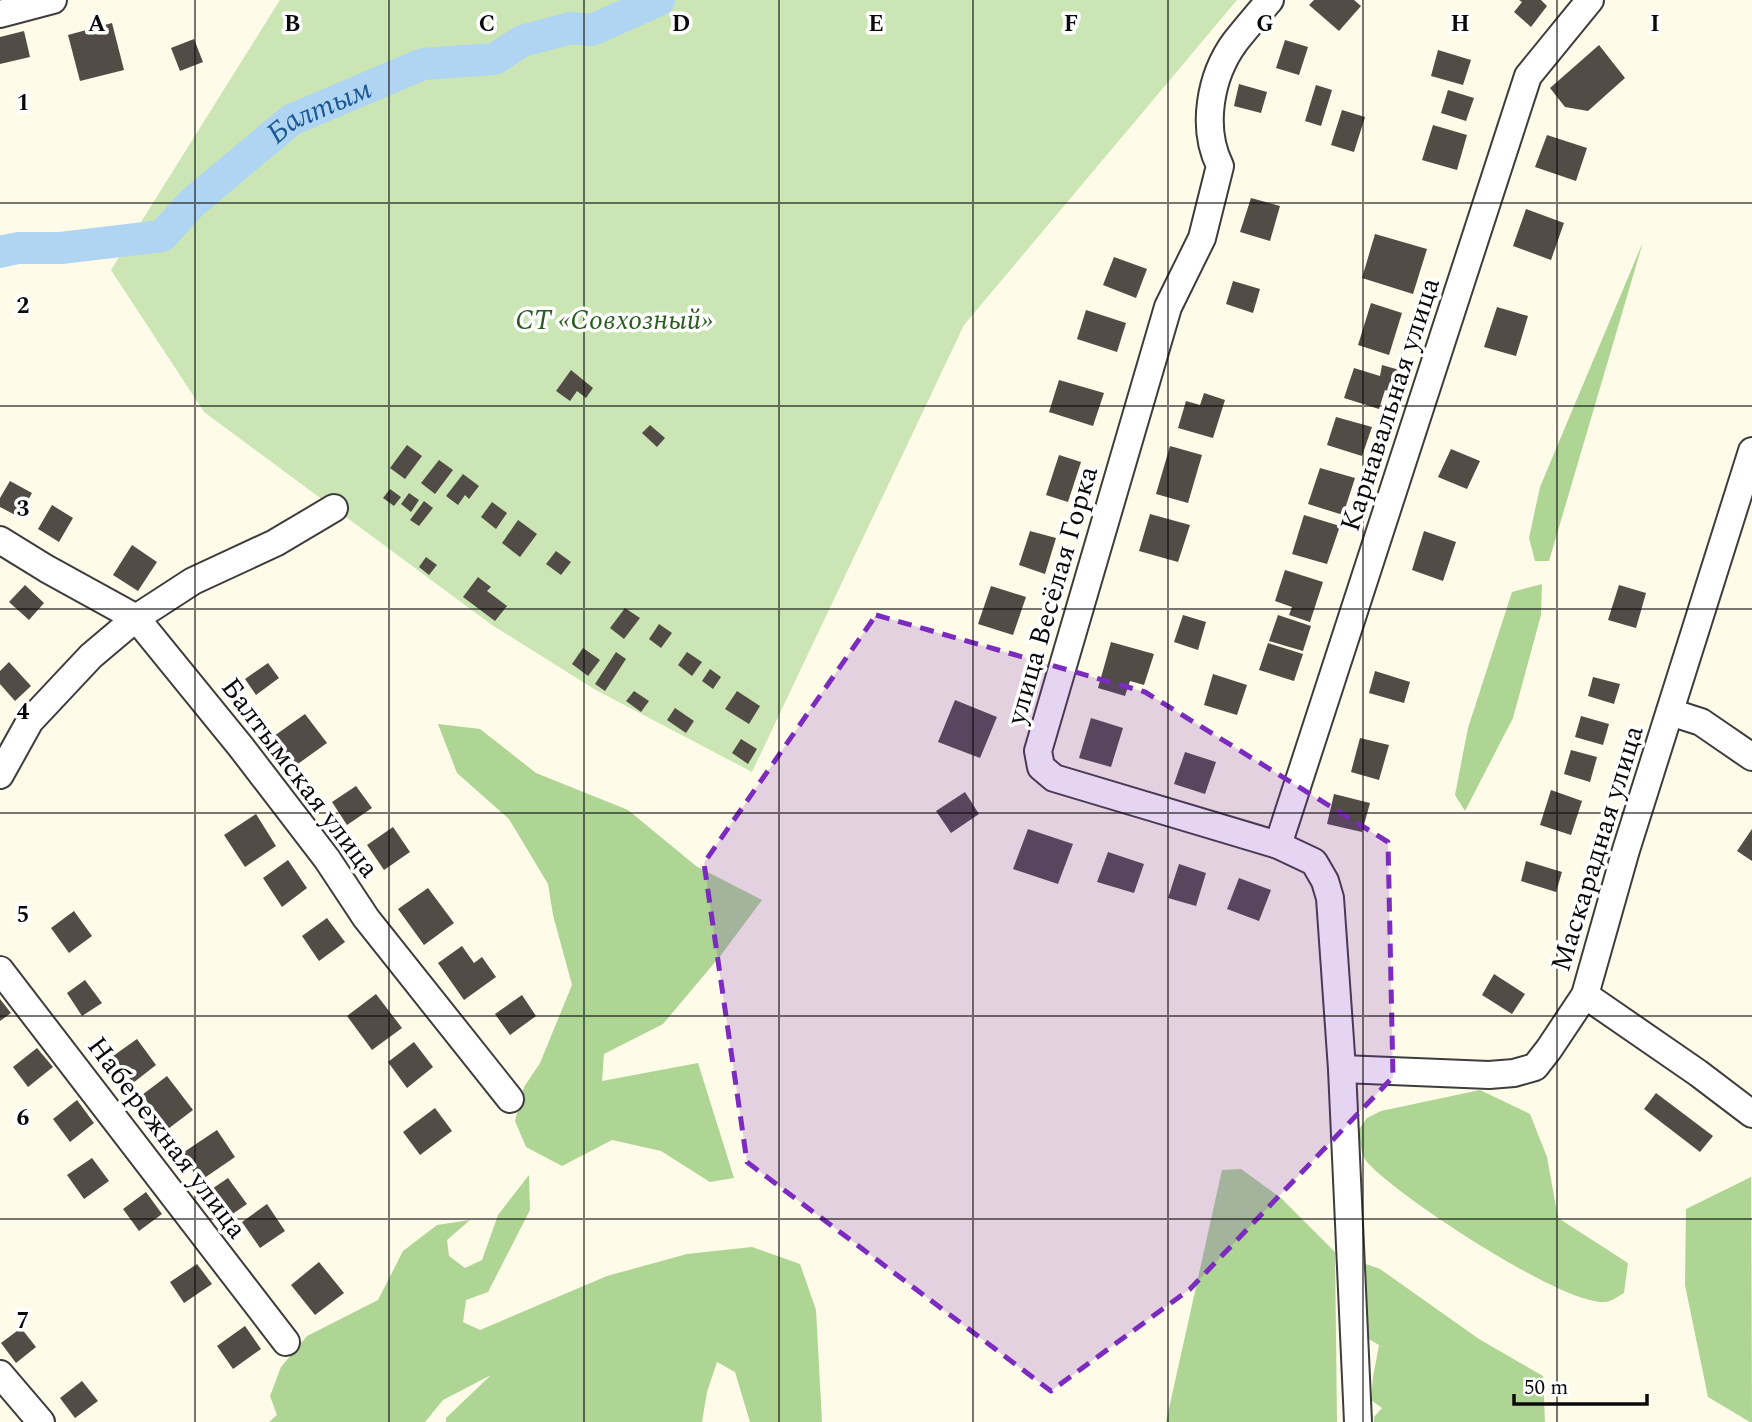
<svg xmlns="http://www.w3.org/2000/svg" width="1752" height="1422" font-family="Spectral,serif">
<style>
.green{fill:#cbe6b4}
.forest{fill:#aed594}
.lines{fill:none;stroke-linecap:round;stroke-linejoin:round}
.river{stroke:#afd5f3;stroke-width:32}
.building{fill:#524c47}
.minor-casing{stroke:#3d3d3d;stroke-width:30}
.minor{stroke:#fff;stroke-width:26}
.marked{fill:#7b2cbf;fill-opacity:0.2;stroke:#7b2cbf;stroke-width:5;stroke-dasharray:14 9;stroke-linejoin:round}
.grid{fill:none;stroke:#0a0a0a;stroke-width:2;stroke-opacity:0.55}
.labels{text-anchor:middle;stroke-width:7;stroke-linejoin:round;paint-order:stroke}
.park-label{font-size:28px;font-style:italic;fill:#285d1f;stroke:#fff}
.street-label{font-size:28px;fill:#0a0a0a;stroke:#fff}
.water-label{font-size:30px;font-style:italic;fill:#1b5894;stroke:#fff}
.grid-label{font-size:23px;text-anchor:middle;font-weight:bold;fill:#0a0a0a;stroke:#fff;stroke-width:7;stroke-linejoin:round;paint-order:stroke}
</style>
<rect width="100%" height="100%" fill="#fefbe8"/>
<polygon class="green" points="280,0 1237,0 964,325 752,772 594,689 492,625 204,412 111,270"/>
<g class="forest">
<polygon points="1643,242 1549,561 1535,561 1529,538 1540,487"/>
<polygon points="1542,584 1541,615 1513,718 1465,811 1455,795 1468,728 1512,592"/>
<polygon points="438,724 480,729 536,773 628,810 696,866 762,900 721,955 663,1024 604,1054 602,1081 698,1063 734,1178 710,1182 661,1151 612,1140 562,1166 526,1147 515,1121 524,1087 540,1063 572,985 553,915 548,884 509,819 457,773"/>
<path d="M1480,1090L1530,1114L1547,1157L1558,1218L1628,1263L1624,1293C1618,1296 1611,1302 1605,1302C1562,1305 1397,1196 1367,1162C1361,1155 1360,1141 1357,1132L1367,1118L1381,1111Z"/>
<polygon points="1241,1169 1281,1198 1335,1252 1337,1422 1166,1422 1222,1170"/>
<polygon points="529,1175 530,1210 488,1292 466,1300 463,1322 480,1330 607,1276 687,1254 752,1247 800,1264 816,1310 822,1422 750,1422 735,1372 717,1362 707,1392 702,1422 446,1422 446,1418 491,1375 443,1400 425,1422 269,1422 277,1415 270,1396 281,1367 307,1336 378,1300 403,1251 437,1225 470,1220 447,1240 449,1256 465,1268 482,1260 498,1215"/>
<polygon points="1751,1177 1752,1422 1750,1422 1708,1397 1685,1285 1686,1209"/>
<polygon points="1363,1263 1380,1269 1479,1339 1543,1376 1545,1422 1374,1422 1374,1417 1382,1408 1371,1400 1373,1377 1379,1345 1360,1334"/>
</g>
<g class="lines">
<path class="river" id="s1" d="M0,252L18,248H61L162,236L192,203L291,120L423,64L495,59L522,41L571,28L592,30L659,0"/>
</g>
<g class="building">
<polygon points="1314,0 1354,0 1361,6 1339,31 1309,5"/>
<polygon points="1519,0 1541,0 1547,6 1531,27 1514,12 1522,2"/>
<polygon points="112,23 124,70 80,81 68,35"/>
<polygon points="24,31 30,57 0,64 0,37"/>
<polygon points="194,39 203,62 180,71 171,48"/>
<polygon points="1285,40 1308,47 1299,75 1276,68"/>
<polygon points="1599,45 1625,78 1588,111 1565,107 1550,88"/>
<polygon points="1438,50 1471,60 1463,85 1431,76"/>
<polygon points="1239,84 1267,92 1261,113 1234,106"/>
<polygon points="1316,85 1332,90 1321,126 1305,121"/>
<polygon points="1448,90 1474,98 1466,121 1441,113"/>
<polygon points="1342,110 1365,117 1354,152 1331,145"/>
<polygon points="1433,125 1467,135 1457,170 1422,160"/>
<polygon points="1547,135 1587,148 1576,181 1535,167"/>
<polygon points="1251,198 1280,206 1270,241 1240,232"/>
<polygon points="1526,209 1564,223 1551,260 1513,246"/>
<polygon points="1375,234 1427,249 1413,294 1362,278"/>
<polygon points="1114,257 1147,269 1136,298 1103,285"/>
<polygon points="1233,281 1260,289 1253,313 1226,304"/>
<polygon points="1371,303 1402,313 1389,355 1358,345"/>
<polygon points="1497,307 1528,316 1516,356 1484,347"/>
<polygon points="1086,310 1126,323 1117,352 1077,339"/>
<polygon points="1382,365 1403,371 1397,394 1385,390 1379,409 1344,398 1354,368 1380,376"/>
<polygon points="571,370 593,388 586,398 577,391 570,401 556,391"/>
<polygon points="1059,380 1104,393 1093,426 1049,412"/>
<polygon points="1204,393 1225,400 1213,438 1178,428 1186,401 1200,405"/>
<polygon points="1336,417 1372,427 1362,456 1327,445"/>
<polygon points="650,425 665,438 657,447 642,433"/>
<polygon points="407,445 422,456 405,479 390,468"/>
<polygon points="1170,446 1202,455 1188,503 1156,494"/>
<polygon points="1451,449 1480,461 1467,489 1438,477"/>
<polygon points="1059,455 1081,462 1068,502 1046,495"/>
<polygon points="439,460 453,470 435,494 421,483"/>
<polygon points="1320,468 1355,478 1343,515 1308,504"/>
<polygon points="463,474 479,486 469,499 465,495 458,505 446,496"/>
<polygon points="10,481 32,493 19,517 0,507 0,498"/>
<polygon points="390,489 401,497 394,506 383,498"/>
<polygon points="409,493 419,500 411,512 401,504"/>
<polygon points="424,501 433,508 419,526 410,520"/>
<polygon points="492,502 507,513 496,529 481,517"/>
<polygon points="52,505 73,518 59,542 38,529"/>
<polygon points="1150,514 1190,525 1178,562 1139,551"/>
<polygon points="1304,515 1340,526 1327,564 1292,554"/>
<polygon points="518,520 537,534 520,557 502,543"/>
<polygon points="1030,531 1056,538 1045,574 1019,565"/>
<polygon points="1424,531 1456,542 1443,581 1412,570"/>
<polygon points="132,545 157,562 138,591 113,575"/>
<polygon points="556,551 571,562 561,575 546,564"/>
<polygon points="426,557 437,565 429,575 419,567"/>
<polygon points="1285,570 1323,582 1310,622 1289,615 1292,607 1275,601"/>
<polygon points="478,577 491,587 487,591 507,606 495,621 463,597"/>
<polygon points="25,585 44,603 29,620 9,602"/>
<polygon points="1619,585 1646,593 1636,628 1608,620"/>
<polygon points="991,586 1026,597 1013,635 978,624"/>
<polygon points="625,608 640,618 624,639 610,628"/>
<polygon points="1183,615 1206,622 1198,650 1174,642"/>
<polygon points="1278,615 1311,626 1303,651 1269,641"/>
<polygon points="659,624 672,633 661,648 649,639"/>
<polygon points="1111,642 1154,654 1144,685 1130,681 1125,696 1098,688"/>
<polygon points="1268,643 1303,654 1294,681 1259,670"/>
<polygon points="583,648 600,660 588,676 572,664"/>
<polygon points="616,652 626,659 605,691 595,684"/>
<polygon points="687,652 702,662 692,676 678,665"/>
<polygon points="9,662 31,686 15,701 0,684 0,671"/>
<polygon points="268,663 279,678 256,695 245,679"/>
<polygon points="710,669 721,677 713,689 702,681"/>
<polygon points="1375,671 1410,682 1404,703 1369,693"/>
<polygon points="1213,674 1247,685 1237,715 1204,705"/>
<polygon points="1593,677 1620,684 1614,704 1588,696"/>
<polygon points="634,691 649,701 641,712 626,701"/>
<polygon points="737,691 760,706 749,724 725,709"/>
<polygon points="955,700 997,717 980,758 938,742"/>
<polygon points="675,708 694,721 686,733 667,720"/>
<polygon points="305,714 327,743 295,766 274,736"/>
<polygon points="1581,716 1609,724 1603,745 1575,737"/>
<polygon points="1091,718 1123,728 1111,767 1079,758"/>
<polygon points="1360,738 1389,745 1379,780 1351,772"/>
<polygon points="741,739 757,749 748,764 732,753"/>
<polygon points="1571,750 1597,757 1590,782 1564,774"/>
<polygon points="1185,752 1216,762 1205,794 1174,784"/>
<polygon points="356,786 372,808 347,825 332,802"/>
<polygon points="1551,790 1582,801 1571,835 1540,825"/>
<polygon points="965,792 979,814 951,833 936,811"/>
<polygon points="1334,794 1370,803 1362,832 1327,824"/>
<polygon points="256,814 276,846 245,867 224,835"/>
<polygon points="393,827 410,852 384,870 367,845"/>
<polygon points="1028,829 1073,844 1058,884 1013,869"/>
<polygon points="1752,829 1752,861 1737,851"/>
<polygon points="1108,852 1144,864 1134,893 1097,882"/>
<polygon points="288,860 307,888 282,907 263,878"/>
<polygon points="1526,861 1562,872 1556,892 1521,881"/>
<polygon points="1179,864 1206,873 1196,906 1168,898"/>
<polygon points="1239,878 1271,890 1259,921 1227,909"/>
<polygon points="428,888 454,923 424,945 398,909"/>
<polygon points="74,911 92,936 69,953 51,928"/>
<polygon points="327,918 345,942 319,961 302,936"/>
<polygon points="462,946 474,963 482,957 496,977 464,1000 438,963"/>
<polygon points="1494,974 1525,994 1512,1014 1482,995"/>
<polygon points="85,980 102,1003 82,1016 67,993"/>
<polygon points="376,994 402,1028 372,1050 347,1016"/>
<polygon points="522,995 536,1016 510,1035 495,1014"/>
<polygon points="0,999 11,1013 0,1021"/>
<polygon points="137,1039 156,1065 133,1083 113,1056"/>
<polygon points="414,1042 433,1067 407,1088 388,1062"/>
<polygon points="37,1048 53,1067 28,1087 13,1067"/>
<polygon points="167,1076 193,1110 168,1129 142,1095"/>
<polygon points="1656,1093 1713,1136 1700,1152 1644,1109"/>
<polygon points="77,1100 94,1123 70,1142 53,1119"/>
<polygon points="435,1108 452,1131 420,1155 403,1132"/>
<polygon points="217,1130 235,1157 200,1181 181,1154"/>
<polygon points="92,1158 109,1181 84,1199 67,1175"/>
<polygon points="228,1178 247,1204 218,1224 200,1197"/>
<polygon points="146,1192 162,1214 139,1231 123,1209"/>
<polygon points="267,1204 285,1231 260,1248 242,1222"/>
<polygon points="319,1262 344,1293 315,1315 291,1285"/>
<polygon points="197,1264 212,1284 184,1303 170,1282"/>
<polygon points="245,1326 261,1349 233,1369 217,1346"/>
<polygon points="21,1328 36,1347 16,1363 1,1343"/>
<polygon points="82,1381 98,1401 75,1418 60,1398"/>
</g>
<g class="lines">
<g class="minor-casing">
<g id="minor">
<path d="M1270,0C1258,14 1246,28 1235,42C1210,76 1201,128 1220,166L1202,238L1168,307L1038,751L1041,767L1054,778L1278,845L1314,862L1325,881L1330,898L1342,1069L1358,1422"/>
<polyline points="0,14 53,0"/>
<polyline points="0,540 47,569 136,618 241,747 327,859 366,918 510,1099"/>
<polyline points="1670,712 1701,722 1752,757"/>
<polyline points="0,775 30,721 91,656 136,618 193,581 275,543 334,508"/>
<polyline points="1278,845 1528,76 1590,0"/>
<polyline points="0,970 286,1342"/>
<polyline points="1585,995 1698,1073 1752,1114"/>
<polyline points="1342,1069 1489,1075 1514,1073 1535,1067 1549,1049 1585,995 1626,850 1752,451"/>
<polyline points="0,1374 41,1422"/>
</g>
</g>
<use href="#minor" class="minor"/>
</g>
<path class="marked" d="M876,615L1145,692L1388,842L1393,1077L1190,1289L1051,1391L747,1162L704,863Z"/>
<path class="grid" d="M195,0V1422M389,0V1422M584,0V1422M779,0V1422M973,0V1422M1168,0V1422M1363,0V1422M1557,0V1422M0,203H1752M0,406H1752M0,609H1752M0,813H1752M0,1016H1752M0,1219H1752"/>
<g class="labels">
<g class="park-label">
<text x="614" y="329">СТ «Совхозный»</text>
</g>
<g class="street-label">
<text transform="translate(1389 404) rotate(-72)" y="10">Карнавальная улица</text>
<text transform="translate(1051 595) rotate(-74)" y="10">улица Весёлая Горка</text>
<text transform="translate(301 777) rotate(53)" y="10">Балтымская улица</text>
<text transform="translate(1596 848) rotate(-73)" y="10">Маскарадная улица</text>
<text transform="translate(168 1137) rotate(53)" y="10">Набережная улица</text>
</g>
<g class="water-label">
<text dy="10" stroke="none"><textPath href="#s1" startOffset="366">Балтым</textPath></text>
</g>
</g>
<g class="grid-label">
<text x="97" y="31">A</text>
<text x="292" y="31">B</text>
<text x="487" y="31">C</text>
<text x="681" y="31">D</text>
<text x="876" y="31">E</text>
<text x="1071" y="31">F</text>
<text x="1265" y="31">G</text>
<text x="1460" y="31">H</text>
<text x="1655" y="31">I</text>
<text x="23" y="110">1</text>
<text x="23" y="313">2</text>
<text x="23" y="516">3</text>
<text x="23" y="719">4</text>
<text x="23" y="922">5</text>
<text x="23" y="1125">6</text>
<text x="23" y="1328">7</text>
</g>
<path d="M1514 1394v10h133v-10" fill="none" stroke="#0a0a0a" stroke-width="3.5"/>
<text x="1524" y="1394" font-size="21" fill="#0a0a0a" stroke="#ffffff" stroke-width="5" paint-order="stroke">50 m</text>
</svg>
